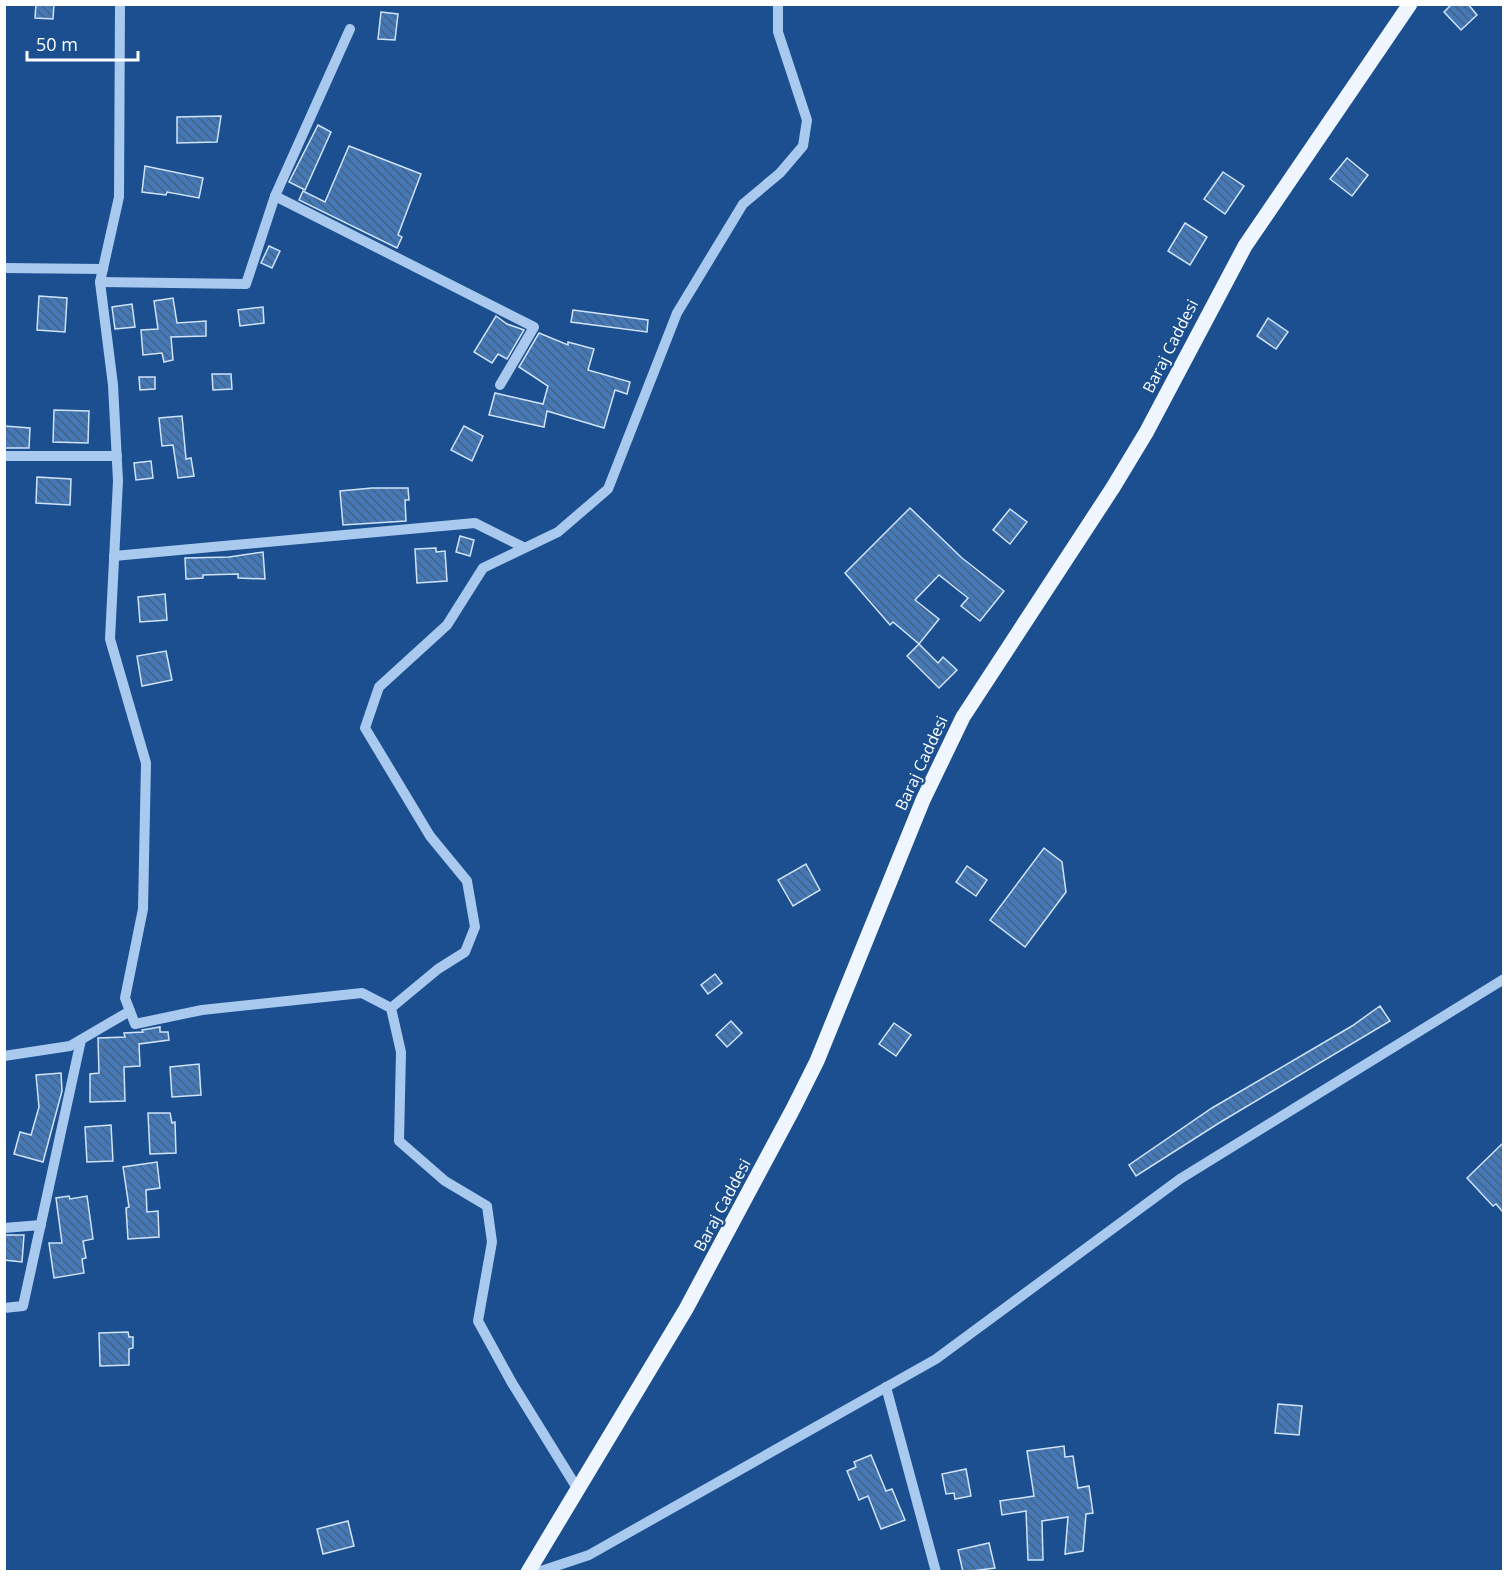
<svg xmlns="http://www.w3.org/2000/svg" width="1508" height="1576" font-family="'Open Sans',sans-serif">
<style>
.building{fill:url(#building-back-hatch);stroke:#cfe3fa;stroke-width:1.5}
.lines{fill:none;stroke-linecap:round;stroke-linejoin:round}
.minor{stroke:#a9c9ee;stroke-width:10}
.major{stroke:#f0f6ff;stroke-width:15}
.labels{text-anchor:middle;stroke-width:4.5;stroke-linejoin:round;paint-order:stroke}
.street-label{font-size:16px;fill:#fff;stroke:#1b4f8f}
</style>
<defs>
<pattern id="building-back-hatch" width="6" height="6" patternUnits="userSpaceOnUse" patternTransform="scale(1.5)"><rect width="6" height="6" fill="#4478b7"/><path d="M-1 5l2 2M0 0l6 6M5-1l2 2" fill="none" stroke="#486282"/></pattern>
</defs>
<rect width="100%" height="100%" fill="#1b4f8f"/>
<g class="building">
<polygon points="36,4 54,4 53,19 35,18"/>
<polygon points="1452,4 1468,4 1477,15 1461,30 1444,12"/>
<polygon points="381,12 398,14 395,40 378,39"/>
<polygon points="221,116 217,142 177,143 177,117"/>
<polygon points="318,125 331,132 305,190 289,182"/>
<polygon points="349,146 421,174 398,235 402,237 397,248 299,200 303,191 325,202"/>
<polygon points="1347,158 1368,175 1352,196 1330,179"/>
<polygon points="145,166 203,178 199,198 167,192 166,195 142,192"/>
<polygon points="1223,172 1244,186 1225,214 1204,199"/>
<polygon points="1185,223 1207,237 1190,265 1168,251"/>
<polygon points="269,246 280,251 272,268 261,263"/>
<polygon points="39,296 67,298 65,332 37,330"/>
<polygon points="173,298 177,323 206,321 206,336 171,337 173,360 164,362 162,353 143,355 141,330 158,329 154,301"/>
<polygon points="132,304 135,327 115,329 112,307"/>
<polygon points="263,307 264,323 240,326 238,310"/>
<polygon points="573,310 648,320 647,332 571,322"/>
<polygon points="496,316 507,324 524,330 507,359 498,354 492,363 474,352"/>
<polygon points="1268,318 1288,332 1276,349 1257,336"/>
<polygon points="539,333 568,345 568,342 594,349 588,370 630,382 627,394 615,390 604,428 547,411 544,427 489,415 495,393 543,404 548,386 519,367"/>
<polygon points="212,374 231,374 232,389 213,390"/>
<polygon points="139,377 155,377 155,389 140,390"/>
<polygon points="54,410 89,411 88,443 53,442"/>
<polygon points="182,416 186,459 191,458 194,476 178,478 173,445 162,446 159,418"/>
<polygon points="4,426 30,428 29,448 4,448"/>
<polygon points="464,426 483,436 472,461 451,450"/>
<polygon points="151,461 153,478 136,480 134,463"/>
<polygon points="37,477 71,479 70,505 36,503"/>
<polygon points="372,488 408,488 409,500 405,500 406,521 343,525 340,491"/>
<polygon points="910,508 962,558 1004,591 980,621 961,606 968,598 939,575 915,600 939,619 919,644 893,622 890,625 845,573"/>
<polygon points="1010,509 1027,522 1010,544 993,530"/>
<polygon points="460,536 474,540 470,556 456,552"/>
<polygon points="436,548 436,552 445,551 447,581 417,583 415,549"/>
<polygon points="263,552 265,579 238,578 238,574 203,575 203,578 186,579 185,558 229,557"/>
<polygon points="165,594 167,620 140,622 138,597"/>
<polygon points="919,644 938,663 943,657 957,670 939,688 907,656"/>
<polygon points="166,651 172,680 142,686 137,656"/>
<polygon points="1044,848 1062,862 1066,892 1025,947 990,920"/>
<polygon points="806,864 820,890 793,906 778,880"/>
<polygon points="967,866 987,880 976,896 956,882"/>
<polygon points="715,974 722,983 708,994 701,985"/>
<polygon points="1380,1006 1390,1021 1219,1123 1136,1176 1129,1165 1212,1108 1352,1026"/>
<polygon points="731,1021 742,1033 727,1047 716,1035"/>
<polygon points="894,1023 911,1035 896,1056 879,1044"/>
<polygon points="160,1027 160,1032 168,1032 169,1040 139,1044 140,1066 124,1067 125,1101 90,1102 90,1074 99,1073 98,1038 125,1037 124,1033 143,1032 142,1030"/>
<polygon points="199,1064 201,1095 172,1097 170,1067"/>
<polygon points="61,1073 62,1091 43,1162 14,1154 20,1132 31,1135 39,1107 36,1075"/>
<polygon points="148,1113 170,1113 172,1123 175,1122 176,1153 150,1154"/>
<polygon points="111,1125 113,1161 87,1162 85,1127"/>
<polygon points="1503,1143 1503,1212 1496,1204 1493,1206 1467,1178"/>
<polygon points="157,1162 160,1188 146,1190 147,1212 158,1211 159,1237 128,1239 126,1208 129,1207 123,1167"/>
<polygon points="69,1196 70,1199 87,1196 93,1239 83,1241 86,1258 82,1259 84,1273 54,1278 49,1243 62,1243 56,1198"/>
<polygon points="4,1235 24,1235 22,1262 4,1260"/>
<polygon points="128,1332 129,1337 133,1337 133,1348 129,1349 129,1365 100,1366 99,1333"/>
<polygon points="1278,1404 1302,1406 1299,1435 1275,1433"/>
<polygon points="1064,1446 1065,1457 1073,1456 1078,1488 1089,1486 1093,1513 1086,1514 1083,1551 1065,1554 1068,1517 1042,1521 1043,1560 1028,1560 1026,1511 1002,1515 1000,1501 1034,1496 1027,1451"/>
<polygon points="871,1455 886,1491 892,1489 905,1520 881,1529 868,1496 859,1500 847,1471 856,1467 854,1462"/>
<polygon points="966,1469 971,1496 955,1499 954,1493 946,1494 942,1474"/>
<polygon points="348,1521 354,1546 323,1554 317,1529"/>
<polygon points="989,1543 995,1568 963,1572 958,1550"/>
</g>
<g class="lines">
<g class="minor">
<polyline points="120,4 119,197 100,282 113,385 118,481 110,639 146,763 143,909 125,998 135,1024 202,1010 362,993 391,1008 401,1052 399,1141 445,1181 487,1206 492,1242 478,1321 512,1383 577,1488"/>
<polyline points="275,196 534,327 500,385"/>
<polyline points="4,268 103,269"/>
<polyline points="100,282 246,284 275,196 350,29"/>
<polyline points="4,456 117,456"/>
<polyline points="114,556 475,523 523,547"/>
<polyline points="391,1008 438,969 465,952 475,927 467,881 430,836 365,728 379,687 447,625 483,568 558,532 608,489 677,313 743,204 780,173 803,146 807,120 778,32 778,4"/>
<polyline points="4,1056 70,1046 130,1011"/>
<polyline points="4,1228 41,1225"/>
<polyline points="4,1308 23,1306 81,1040"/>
<polyline points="886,1387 936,1572"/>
<polyline points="538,1572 589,1555 936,1359 1180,1179 1504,979"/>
</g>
<polyline class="major" points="528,1572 686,1309 793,1109 817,1061 923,800 963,717 1112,489 1147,431 1245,246 1410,4"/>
</g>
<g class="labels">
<g class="street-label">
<text transform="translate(1170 346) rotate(-63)" y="6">Baraj Caddesi</text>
<text transform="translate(921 763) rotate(-65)" y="6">Baraj Caddesi</text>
<text transform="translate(722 1205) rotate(-62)" y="6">Baraj Caddesi</text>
</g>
</g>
<rect width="1508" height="1576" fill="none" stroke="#ffffff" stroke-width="12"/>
<path d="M27 51v9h111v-9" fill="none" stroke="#ffffff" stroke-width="3"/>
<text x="36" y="51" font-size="18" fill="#ffffff" stroke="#1b4f8f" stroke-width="4.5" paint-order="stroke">50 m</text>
</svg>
